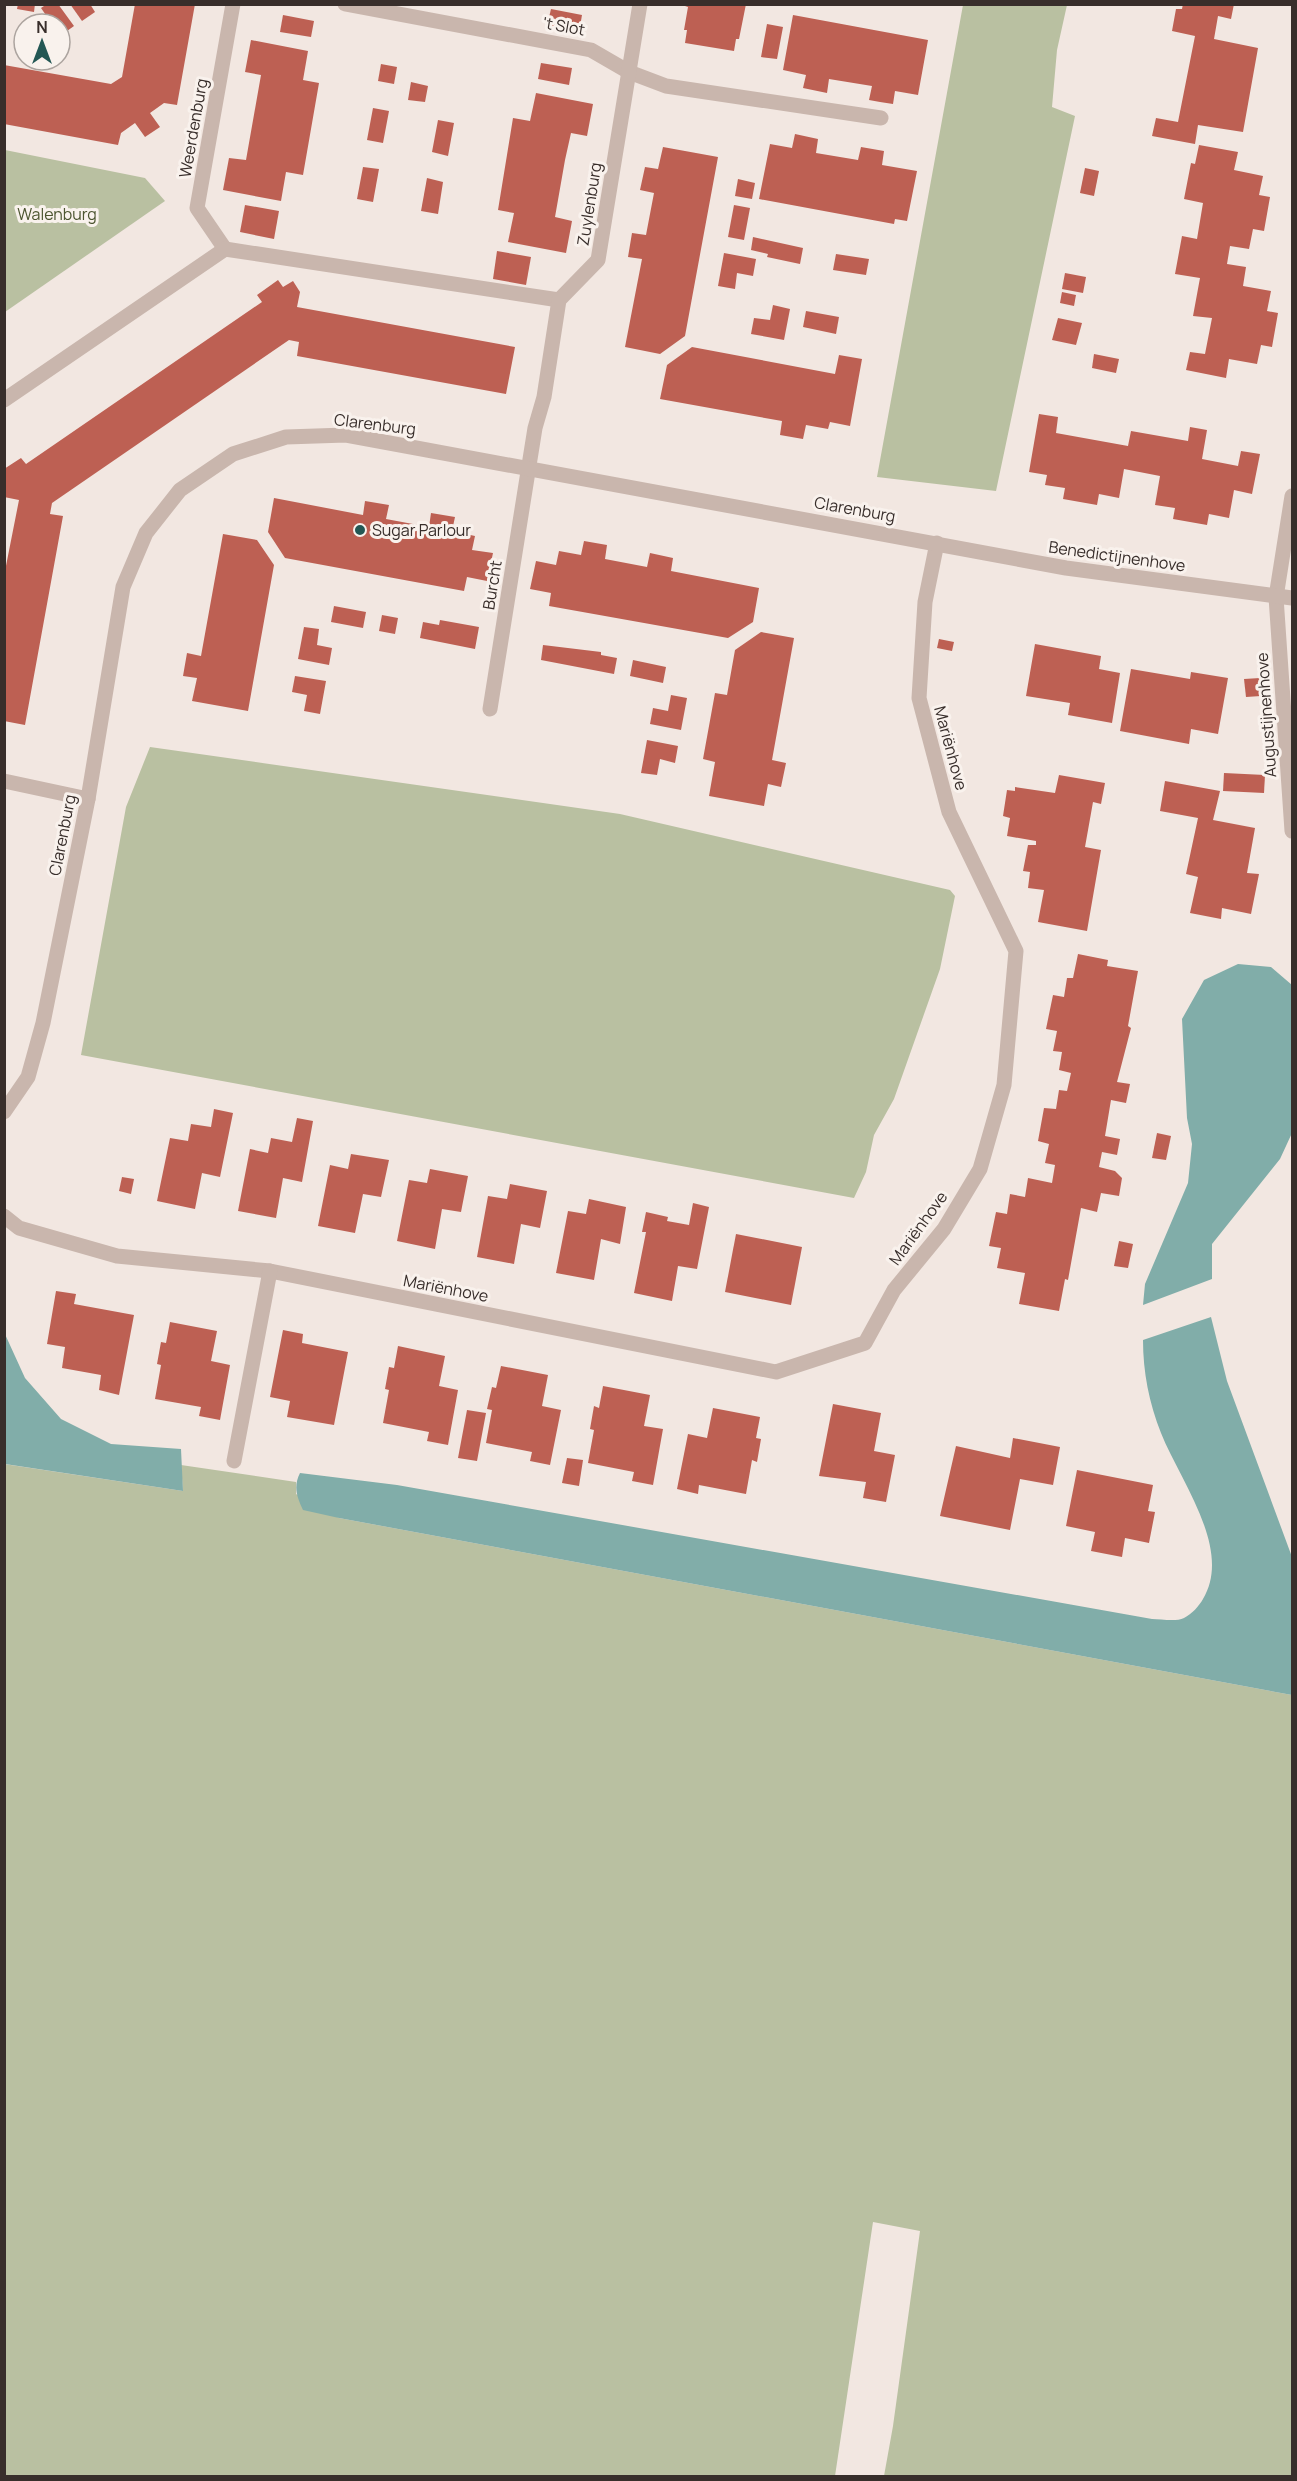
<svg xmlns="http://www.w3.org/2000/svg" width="1297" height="2481" font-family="Manrope,sans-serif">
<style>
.green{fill:#b9c0a1}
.water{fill:#81ada9}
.building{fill:#bd6053}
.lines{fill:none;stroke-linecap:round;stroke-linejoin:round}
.minor{stroke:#c9b6ad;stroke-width:15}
.tertiary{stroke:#c9b6ad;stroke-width:15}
.poi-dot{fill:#235754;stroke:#f9f2ed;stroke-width:2}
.labels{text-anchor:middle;stroke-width:6;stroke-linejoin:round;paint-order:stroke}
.street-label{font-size:16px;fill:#382e2b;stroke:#f9f2ed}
.park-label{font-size:16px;fill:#4c5530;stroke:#f9f2ed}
.poi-label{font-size:16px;fill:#382e2b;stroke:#f9f2ed;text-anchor:start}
</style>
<rect width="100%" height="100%" fill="#f2e7e1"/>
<g class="green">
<polygon points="963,5 1067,5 1057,50 1052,107 1075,116 996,491 877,477"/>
<polygon points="5,150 145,178 165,201 5,312"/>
<polygon points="150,747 620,814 950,890 955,896 940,969 894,1099 874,1135 866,1172 854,1198 81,1055 126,807"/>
<polygon points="4,1464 183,1491 181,1465 296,1482 296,1494 339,1518 1292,1695 1292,2476 884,2476 893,2426 920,2231 873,2222 835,2476 5,2476"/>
</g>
<g class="water">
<polygon points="1238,964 1271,967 1292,985 1292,1133 1280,1159 1212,1244 1212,1279 1143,1305 1145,1284 1188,1183 1192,1144 1187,1118 1182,1019 1204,980"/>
<path d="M1211,1317L1227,1381L1292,1557V1695L339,1518L303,1510C297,1497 293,1487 300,1473L397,1485L1152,1619C1161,1619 1176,1622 1184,1618C1192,1614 1199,1606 1203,1599C1233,1549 1180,1481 1161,1433C1149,1403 1143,1372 1143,1340Z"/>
<polygon points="4,1332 25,1378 61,1419 111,1444 181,1449 183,1491 5,1464"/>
</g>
<g class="building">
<polygon points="18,4 35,4 34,12 17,9"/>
<polygon points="47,4 58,4 74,26 60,36 60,24 52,24 41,8"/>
<polygon points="70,4 90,4 95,12 82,21"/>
<polygon points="135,4 195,4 177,105 164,103 150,113 160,127 145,137 135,123 121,133 118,145 4,124 4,65 111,84 122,77"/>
<polygon points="679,4 746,4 739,39 736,39 734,51 685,43 687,30 684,30 688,7"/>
<polygon points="1183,4 1234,4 1231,19 1218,16 1214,39 1258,48 1243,132 1198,125 1195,144 1152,136 1156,118 1178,122 1195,36 1172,31 1176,9 1182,9"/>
<polygon points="551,9 582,15 579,32 547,26"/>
<polygon points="283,15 314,21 311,37 280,32"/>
<polygon points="793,15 928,40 918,95 895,91 893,104 880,102 869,100 872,86 829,79 827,93 803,88 806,75 783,70"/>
<polygon points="767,24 783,27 777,59 761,57"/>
<polygon points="251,40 308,51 303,80 319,83 303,175 286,172 281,201 223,190 229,158 246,160 261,75 245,72"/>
<polygon points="541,63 572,68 569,85 538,79"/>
<polygon points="381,64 397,67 394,84 378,81"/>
<polygon points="411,82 428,86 425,102 408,100"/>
<polygon points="536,93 593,104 587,136 571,133 565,160 555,217 572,221 566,253 508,242 514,213 498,210 513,118 530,121"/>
<polygon points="373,108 389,111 383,143 367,140"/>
<polygon points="438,120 454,123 448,156 432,152"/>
<polygon points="795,134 818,139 816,153 858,160 861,147 884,151 882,165 917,171 907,221 895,219 894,224 759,199 770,144 792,148"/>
<polygon points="1199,145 1238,152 1234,170 1263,176 1259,195 1270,197 1264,231 1253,229 1249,249 1230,246 1227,264 1246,267 1243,286 1271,291 1267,311 1278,313 1272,347 1261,345 1257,364 1229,359 1226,378 1186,370 1190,352 1205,354 1212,318 1193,316 1200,278 1175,274 1182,236 1197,239 1203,203 1184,199 1191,163 1195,164"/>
<polygon points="663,147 718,157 685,336 660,354 625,347 642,259 628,257 632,233 646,235 654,193 640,190 645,167 658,169"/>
<polygon points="363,167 379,169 373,202 357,199"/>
<polygon points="1085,168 1099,171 1094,196 1080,193"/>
<polygon points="427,178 443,182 438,214 421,211"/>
<polygon points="738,179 755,183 752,199 735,196"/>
<polygon points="245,205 279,211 274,239 240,232"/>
<polygon points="734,205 750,208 744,240 728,237"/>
<polygon points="753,237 803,248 800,264 767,257 768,254 751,250"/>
<polygon points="497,251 531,257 526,285 493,279"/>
<polygon points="724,253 756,259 753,276 737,273 735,289 718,286"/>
<polygon points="836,254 869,259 866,275 833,270"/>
<polygon points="1065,273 1086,277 1083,293 1062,289"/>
<polygon points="278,280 283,287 293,281 300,292 297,307 515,347 506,394 297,356 299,342 289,340 52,503 50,514 63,516 25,725 4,721 4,576 19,500 4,497 4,469 21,458 26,464 262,302 257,295"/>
<polygon points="1062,292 1076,295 1074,306 1060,303"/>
<polygon points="773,305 790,309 784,340 751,334 754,318 770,320"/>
<polygon points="806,311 839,317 836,334 803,327"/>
<polygon points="1058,318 1082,323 1076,345 1052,340"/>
<polygon points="692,347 835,374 839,355 862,359 850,426 830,422 828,429 806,425 803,439 780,435 782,421 660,399 667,365"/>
<polygon points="1094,354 1119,359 1116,373 1092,368"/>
<polygon points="1039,414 1058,417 1056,433 1128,446 1131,431 1188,441 1190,427 1207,430 1202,459 1238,466 1241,451 1260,454 1252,494 1234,490 1229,518 1209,514 1207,525 1173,519 1175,508 1155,505 1160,476 1124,469 1119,498 1099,494 1097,505 1063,499 1065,488 1045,485 1047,475 1029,472"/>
<polygon points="274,498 363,515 365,501 389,505 386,519 429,527 431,513 455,517 452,531 475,536 472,550 493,553 487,581 467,577 464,591 285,558 268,532"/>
<polygon points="223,534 257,540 274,565 248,711 192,701 197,678 183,676 187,653 201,656"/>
<polygon points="584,541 607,545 605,559 647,567 650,553 673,558 671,571 759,588 753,622 728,638 549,606 551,593 530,589 536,561 556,565 559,551 581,555"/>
<polygon points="334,606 366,612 363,628 331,622"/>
<polygon points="382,615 398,618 395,634 379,631"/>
<polygon points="440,620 479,627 475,649 420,638 423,622 439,625"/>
<polygon points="304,627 319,629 317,645 332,648 329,665 298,659"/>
<polygon points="761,632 794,638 772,760 786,763 781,787 768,784 764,806 709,796 715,762 703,759 715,693 727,695 735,650"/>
<polygon points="939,639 954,642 952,651 937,648"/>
<polygon points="1035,644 1101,656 1099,669 1120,673 1112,723 1068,715 1070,703 1026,696"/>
<polygon points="543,645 601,652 601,655 617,658 614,674 541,660"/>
<polygon points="633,660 666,667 663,683 630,676"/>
<polygon points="1131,669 1190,679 1191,672 1228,678 1218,734 1191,729 1189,744 1120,731"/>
<polygon points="295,676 326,681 320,714 304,711 307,695 292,692"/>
<polygon points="1260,678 1261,696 1246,697 1244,679"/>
<polygon points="671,695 687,698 681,730 650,724 653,708 668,711"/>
<polygon points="647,740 678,746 675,763 660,759 657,775 641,773"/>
<polygon points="1224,773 1265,775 1264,793 1223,791"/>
<polygon points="1059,775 1105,783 1101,804 1093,802 1085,847 1101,850 1087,931 1038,922 1044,890 1028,888 1030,872 1023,871 1028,845 1036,845 1036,841 1007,836 1010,818 1003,816 1007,790 1015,791 1015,787 1055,793"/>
<polygon points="1165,781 1220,791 1213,820 1255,828 1247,873 1259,874 1251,914 1222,908 1221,919 1190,913 1198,877 1186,874 1198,818 1160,811"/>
<polygon points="1078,954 1108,960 1107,966 1138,971 1128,1026 1131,1028 1117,1082 1130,1084 1126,1103 1111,1100 1105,1136 1120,1139 1117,1155 1102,1152 1099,1167 1115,1171 1122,1178 1119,1196 1101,1193 1097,1212 1081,1208 1068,1280 1065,1279 1059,1311 1019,1304 1025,1273 997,1268 1001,1248 989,1246 996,1212 1007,1214 1010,1194 1025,1197 1028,1178 1052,1183 1055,1165 1045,1163 1049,1144 1038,1141 1044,1108 1056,1109 1059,1090 1067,1091 1071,1073 1059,1070 1062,1052 1053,1051 1057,1031 1046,1029 1053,995 1064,997 1067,978 1073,978"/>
<polygon points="214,1109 233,1113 220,1177 202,1173 195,1209 157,1201 170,1138 188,1141 191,1124 211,1127"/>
<polygon points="297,1118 313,1121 302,1182 283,1178 276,1218 238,1211 250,1149 268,1153 271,1138 292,1142"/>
<polygon points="1157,1133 1171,1136 1166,1160 1152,1158"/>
<polygon points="351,1154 389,1160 381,1197 363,1194 355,1233 318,1226 330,1165 348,1169"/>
<polygon points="430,1169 468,1176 461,1212 442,1209 435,1249 397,1241 409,1180 427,1183"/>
<polygon points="122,1177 134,1179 131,1194 119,1191"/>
<polygon points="510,1184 547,1191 540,1228 521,1224 514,1264 477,1257 488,1196 507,1199"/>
<polygon points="589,1199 626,1207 620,1244 601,1239 594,1280 556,1273 568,1211 586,1214"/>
<polygon points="693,1203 709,1207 697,1269 678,1266 672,1301 634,1293 646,1232 642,1232 646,1212 668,1217 667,1221 689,1225"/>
<polygon points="736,1234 802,1247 791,1305 725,1292"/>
<polygon points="1119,1241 1133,1244 1128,1268 1114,1266"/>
<polygon points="56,1291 76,1294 74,1304 134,1315 119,1395 99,1390 101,1375 62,1368 65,1347 47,1344"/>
<polygon points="170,1322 217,1331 211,1361 230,1365 220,1420 199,1416 201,1407 155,1399 161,1365 157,1364 161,1342 166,1343"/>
<polygon points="283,1330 303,1334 302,1343 348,1352 334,1425 287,1417 290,1401 270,1397"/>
<polygon points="398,1346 445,1356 439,1386 458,1390 448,1445 427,1441 429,1432 383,1423 389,1390 385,1389 389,1367 394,1368"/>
<polygon points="501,1366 548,1375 542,1406 561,1410 550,1465 530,1461 532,1452 486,1443 492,1410 487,1409 492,1387 496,1388"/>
<polygon points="603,1386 650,1395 644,1426 663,1429 653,1485 632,1481 634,1472 588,1463 594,1430 590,1429 594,1406 599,1408"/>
<polygon points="833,1404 881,1413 874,1451 895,1455 886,1502 863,1498 866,1482 819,1476"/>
<polygon points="713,1408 760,1417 756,1438 761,1439 757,1462 752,1460 746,1494 699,1485 698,1494 677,1489 688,1434 707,1438"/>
<polygon points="467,1410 486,1413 477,1461 458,1458"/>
<polygon points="1013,1438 1060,1447 1053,1485 1020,1479 1010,1530 940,1516 956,1446 1010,1458"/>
<polygon points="567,1458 583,1460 579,1486 562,1483"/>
<polygon points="1077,1470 1153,1485 1148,1511 1155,1512 1149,1543 1125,1538 1122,1557 1091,1551 1095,1532 1066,1526"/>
</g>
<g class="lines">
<g class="minor">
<polyline points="345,4 591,50 629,72 666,86 881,118"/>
<polyline points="225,249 197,208 233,4"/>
<polyline points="4,400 225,249 559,300"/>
<polyline points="1292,496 1276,597 1292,831"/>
<polyline points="490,709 535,428 544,397 559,300 598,260 640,4"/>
<polyline points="4,781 88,799"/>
<polyline points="4,1216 19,1228 117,1256 270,1271 776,1372 865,1343 894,1290 944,1229 980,1169 1004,1085 1016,951 949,812 919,698 925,602 937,543"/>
<polyline points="234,1461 270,1271"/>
</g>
<polyline class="tertiary" points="4,1112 28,1077 43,1023 88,799 123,587 146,533 180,490 233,454 286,437 346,435 1066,568 1292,598"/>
</g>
<circle class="poi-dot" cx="360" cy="530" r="6"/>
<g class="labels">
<g class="street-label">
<text transform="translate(564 26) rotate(10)" y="6">'t Slot</text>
<text transform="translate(193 128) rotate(-80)" y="6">Weerdenburg</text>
<text transform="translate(589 204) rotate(-81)" y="6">Zuylenburg</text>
<text transform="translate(375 424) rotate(7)" y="6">Clarenburg</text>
<text transform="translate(855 509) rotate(10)" y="6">Clarenburg</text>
<text transform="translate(1117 556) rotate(8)" y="6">Benedictijnenhove</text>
<text transform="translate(492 585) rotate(-81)" y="6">Burcht</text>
<text transform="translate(1266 715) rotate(-94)" y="6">Augustijnenhove</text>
<text transform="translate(951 748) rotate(75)" y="6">Mariënhove</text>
<text transform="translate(62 835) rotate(-79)" y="6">Clarenburg</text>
<text transform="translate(918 1228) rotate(-54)" y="6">Mariënhove</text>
<text transform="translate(446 1288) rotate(11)" y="6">Mariënhove</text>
</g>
<g class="park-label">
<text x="57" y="220">Walenburg</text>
</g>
<g class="poi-label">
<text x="372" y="536">Sugar Parlour</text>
</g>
</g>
<rect width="1297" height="2481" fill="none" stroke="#382e2b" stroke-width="12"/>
<g transform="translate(42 42)"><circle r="28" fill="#f9f2ed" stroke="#aca49f" stroke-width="1.5"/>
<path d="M0-4.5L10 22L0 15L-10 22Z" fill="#235754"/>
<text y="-9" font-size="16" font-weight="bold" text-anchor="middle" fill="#382e2b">N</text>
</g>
</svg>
